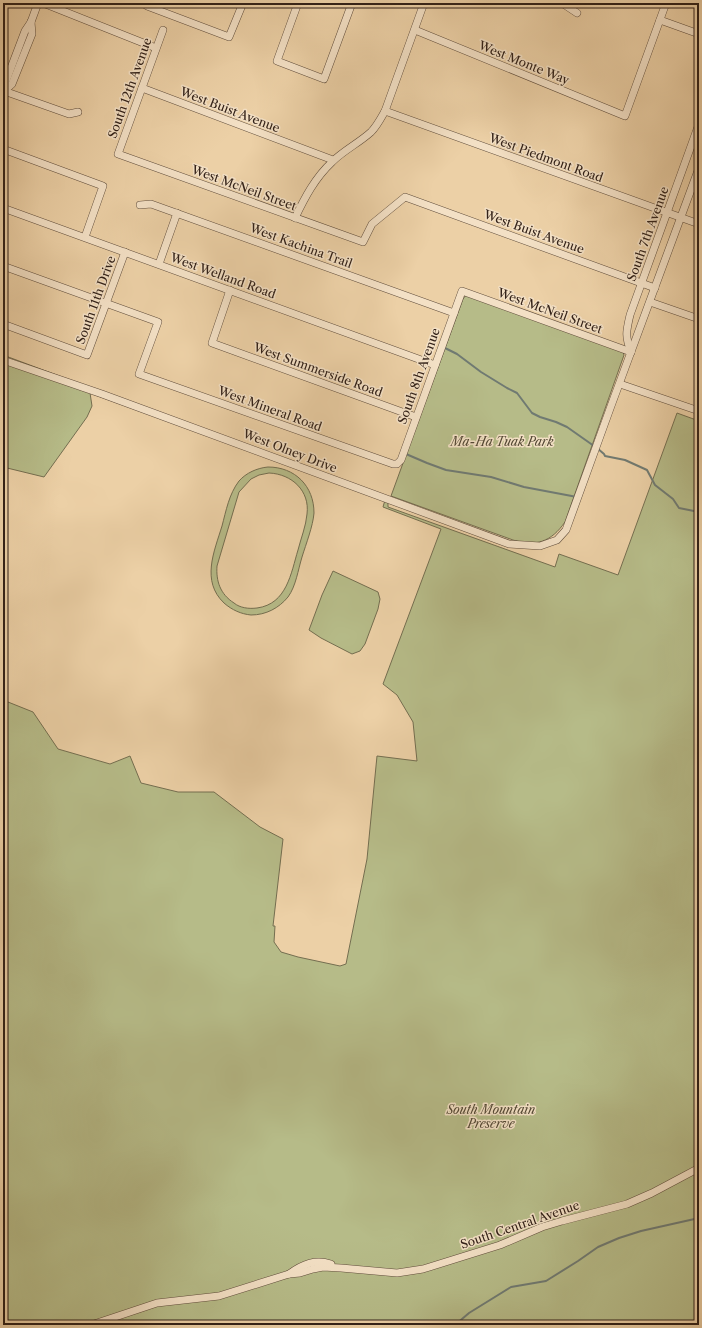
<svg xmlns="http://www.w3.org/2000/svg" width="702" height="1328" font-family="'Libre Caslon Text',serif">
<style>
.green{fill:#b6bb88;stroke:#746e50;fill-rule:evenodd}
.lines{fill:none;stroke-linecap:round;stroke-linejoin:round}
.stream{stroke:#707a72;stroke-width:2}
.minor-casing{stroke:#604d3c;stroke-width:8}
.minor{stroke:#f3e0c5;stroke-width:7}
.labels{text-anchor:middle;stroke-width:3;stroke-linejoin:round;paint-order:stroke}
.street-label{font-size:12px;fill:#322118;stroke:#f3e0c5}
.park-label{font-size:12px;font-style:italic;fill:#534834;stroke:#f3e0c5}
</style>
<rect width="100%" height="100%" fill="#ecd0a6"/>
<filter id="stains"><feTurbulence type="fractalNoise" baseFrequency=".005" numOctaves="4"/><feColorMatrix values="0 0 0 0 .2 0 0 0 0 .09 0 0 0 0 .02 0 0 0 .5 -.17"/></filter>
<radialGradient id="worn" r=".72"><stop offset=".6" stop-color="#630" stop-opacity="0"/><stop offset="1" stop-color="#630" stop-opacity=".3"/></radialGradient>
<g class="green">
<path d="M466,295L623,352L624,355L565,522C551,542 536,547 513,540L391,496L463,299Z"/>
<polygon points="3,355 388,499 388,507 555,567 559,554 618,575 677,413 699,421 699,1325 3,1325 3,700 33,712 58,749 110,764 130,756 141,783 178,792 214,792 260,827 283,839 273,926 275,926 274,942 281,952 298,957 340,966 346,964 367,859 377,756 417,761 413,722 397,695 383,684 441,529 383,507 385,500 90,393 92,406 87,417 44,477 3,467"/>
<path d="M268,467C295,467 314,486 314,513C313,526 306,544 302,557C298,570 296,586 288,597C279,608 266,615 251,615C241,614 232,610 224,603C201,581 214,552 222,526C226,511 229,494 239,481C246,473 257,468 268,467ZM269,473C292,474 310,491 307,514C306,526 301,538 298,550C291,573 287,604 257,608C249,609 240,608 234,603C220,594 216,581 217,566L239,492L251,479L259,475Z"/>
<polygon points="333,571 378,592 380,599 378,609 365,644 360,651 352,654 321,638 309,630 322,595"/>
</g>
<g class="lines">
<g class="stream">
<polyline points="443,347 457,354 481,372 507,388 517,393 532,413 540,417 556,422 567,427 594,446"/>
<polyline points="597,448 604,454 605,456 625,460 647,470 655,485 673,499 679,508 699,512"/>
<polyline points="406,454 427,463 446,470 491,477 524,487 577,497"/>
<polyline points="455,1325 469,1313 511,1287 546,1281 578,1261 598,1247 619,1238 641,1231 699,1218"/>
</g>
<g class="minor-casing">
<g id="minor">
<polyline points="43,3 156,48"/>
<polyline points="148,3 147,6 229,37 243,3"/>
<polyline points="298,3 277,61 324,79 352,3"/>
<polyline points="562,3 577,13"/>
<polyline points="660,20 699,34"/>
<polyline points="163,30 118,154 363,242 372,224 405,197 655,288"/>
<polyline points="415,30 625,116 666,3"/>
<polyline points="142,88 333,160"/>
<polyline points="4,91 69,114 78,112"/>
<polyline points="4,91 12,84 32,34 31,22"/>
<polyline points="3,94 6,81 25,31 31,22 38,3"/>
<polyline points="385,111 699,224"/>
<polyline points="3,149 103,186 85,237"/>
<polyline points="140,205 151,204 454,313"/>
<polyline points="3,208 435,365"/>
<path d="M295,218C305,197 315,178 332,162C344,150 359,143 371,132C377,126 381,118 385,111L424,3"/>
<polyline points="159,264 177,213"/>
<polyline points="3,266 158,322 139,374 393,464 397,464 401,460 462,291 631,352"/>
<polyline points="230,290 212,343 416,417"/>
<polyline points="650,302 699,319"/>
<polyline points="3,324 87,355 125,252"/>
<path d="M631,352C625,336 626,332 630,315L699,124"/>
<polyline points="3,360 102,394 509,544 540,546 557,540 566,530 611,406 699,168"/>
<polyline points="620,384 699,411"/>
<path d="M289,1274C303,1264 315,1259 331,1264"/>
<polyline points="91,1325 157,1303 219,1296 289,1274 300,1273 313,1269 323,1267 341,1268 397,1273 423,1269 500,1245 542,1227 562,1221 627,1204 652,1193 699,1168"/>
</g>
</g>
<use href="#minor" class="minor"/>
</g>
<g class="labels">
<g class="street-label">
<text transform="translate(524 63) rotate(22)" y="4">West Monte Way</text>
<text transform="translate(130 88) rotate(-70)" y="4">South 12th Avenue</text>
<text transform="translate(230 110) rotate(21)" y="4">West Buist Avenue</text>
<text transform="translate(546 158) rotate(20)" y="4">West Piedmont Road</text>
<text transform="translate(244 188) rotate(20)" y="4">West McNeil Street</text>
<text transform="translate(534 232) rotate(20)" y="4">West Buist Avenue</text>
<text transform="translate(648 234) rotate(-70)" y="4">South 7th Avenue</text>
<text transform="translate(301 246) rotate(20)" y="4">West Kachina Trail</text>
<text transform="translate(223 276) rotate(20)" y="4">West Welland Road</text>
<text transform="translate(96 300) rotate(-70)" y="4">South 11th Drive</text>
<text transform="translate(550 311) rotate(20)" y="4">West McNeil Street</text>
<text transform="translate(318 370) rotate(20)" y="4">West Summerside Road</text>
<text transform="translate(419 376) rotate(-70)" y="4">South 8th Avenue</text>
<text transform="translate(270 409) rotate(20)" y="4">West Mineral Road</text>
<text transform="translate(290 451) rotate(21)" y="4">West Olney Drive</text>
<text transform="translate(520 1225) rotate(-19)" y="4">South Central Avenue</text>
</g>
<g class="park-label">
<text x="502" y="446">Ma-Ha Tuak Park</text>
<text x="491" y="1114">South Mountain<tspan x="491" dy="14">Preserve</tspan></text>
</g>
</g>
<rect width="702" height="1328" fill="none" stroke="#ecd0a6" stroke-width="16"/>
<rect x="4" y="4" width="694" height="1320" fill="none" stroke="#322118" stroke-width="2"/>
<rect x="8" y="8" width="686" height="1312" fill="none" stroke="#322118"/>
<rect width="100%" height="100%" filter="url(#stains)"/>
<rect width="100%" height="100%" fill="url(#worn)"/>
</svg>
